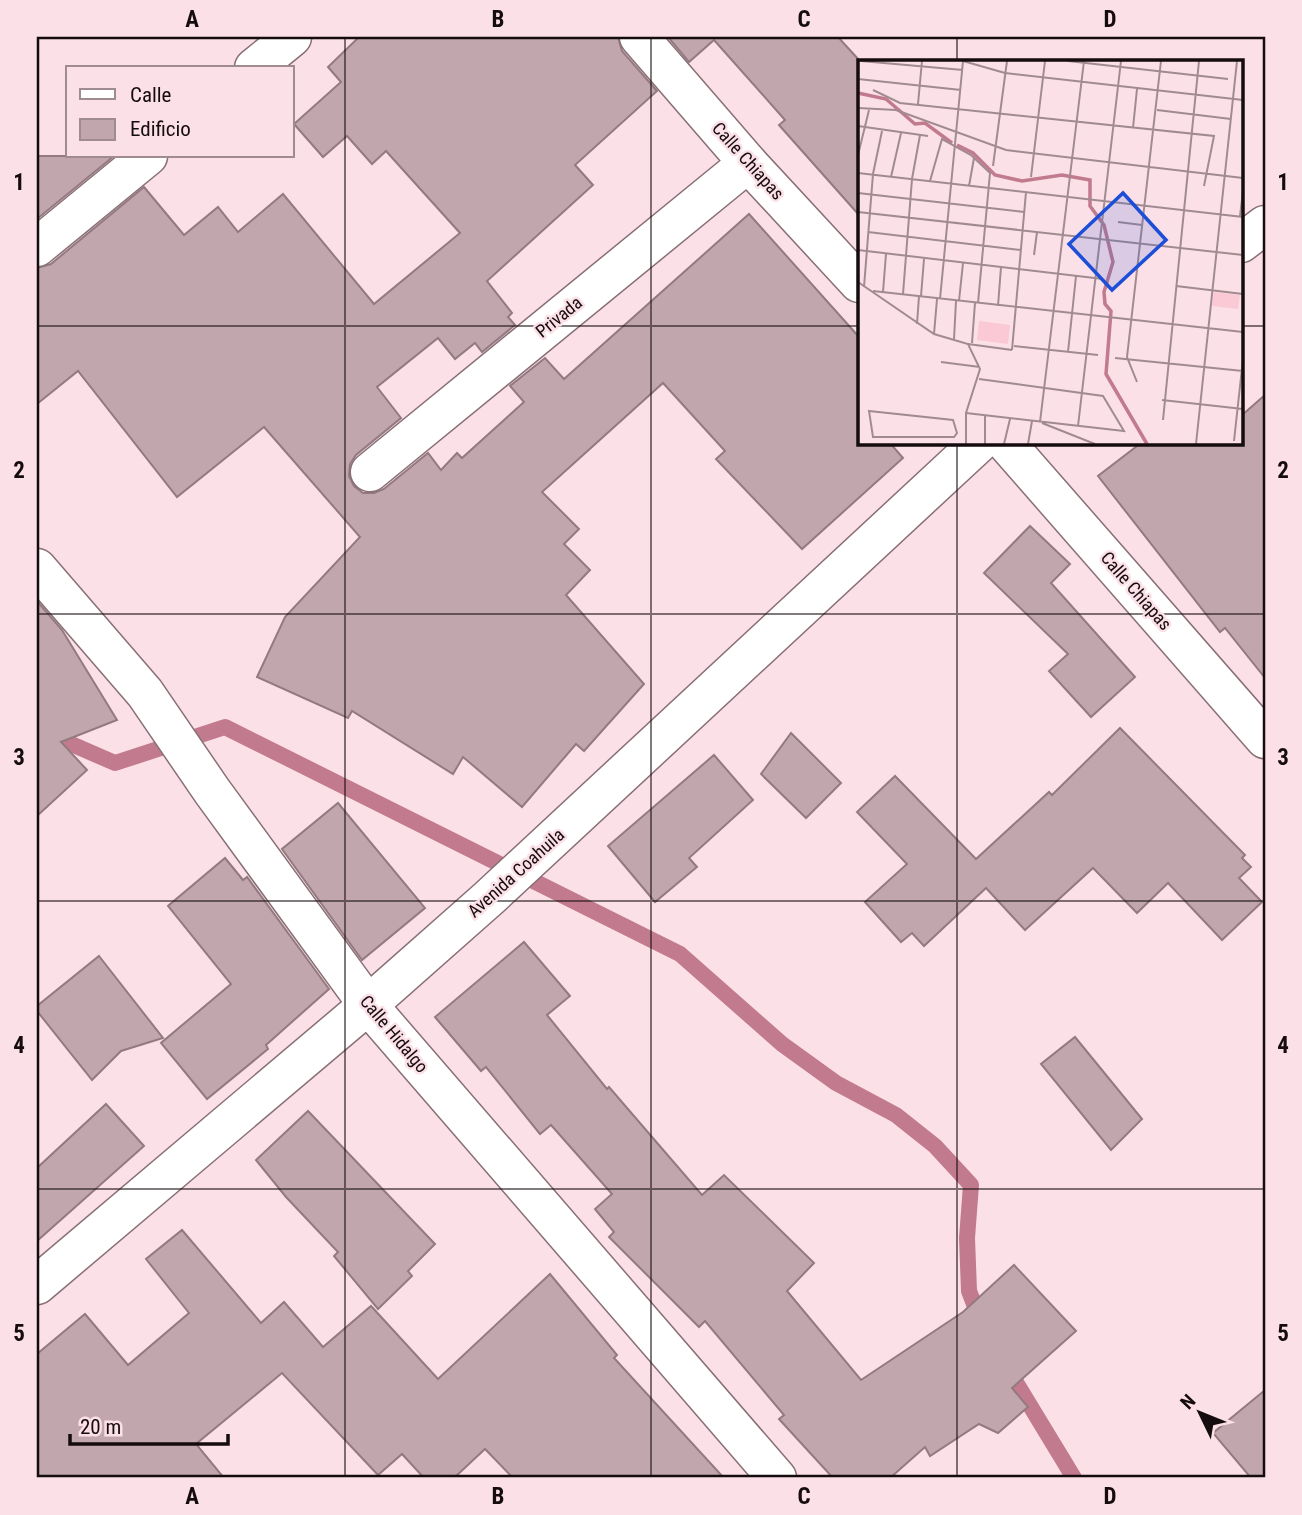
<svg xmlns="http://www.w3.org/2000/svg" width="1302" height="1515" font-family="'Roboto Condensed',sans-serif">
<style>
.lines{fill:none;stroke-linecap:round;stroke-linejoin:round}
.stream{stroke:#c17a8e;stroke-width:16}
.building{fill:#c1a7ad;stroke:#937a80;stroke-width:2}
.street-casing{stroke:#886f75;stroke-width:41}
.secondary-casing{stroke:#886f75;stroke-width:41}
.street{stroke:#fff;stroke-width:38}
.secondary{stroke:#fff;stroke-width:38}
.grid{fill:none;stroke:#150c0f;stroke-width:2;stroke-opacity:0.55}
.labels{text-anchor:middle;stroke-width:5;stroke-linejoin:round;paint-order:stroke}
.street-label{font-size:18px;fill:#150c0f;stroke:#fce0e7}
.inset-river{fill:none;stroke:#c17a8e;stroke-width:3.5}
.inset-road{fill:none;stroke:#a08b91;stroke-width:2}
.view{fill:#1d4ed8;fill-opacity:0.15;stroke:#1d4ed8;stroke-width:3.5}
.inset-edge{fill:none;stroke:#150c0f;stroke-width:3.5}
.neatline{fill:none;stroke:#150c0f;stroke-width:2.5}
.grid-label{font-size:23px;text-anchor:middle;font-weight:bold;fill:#150c0f}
</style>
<rect width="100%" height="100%" fill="#fce0e7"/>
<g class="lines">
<g class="stream">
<polyline points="37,729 115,763 225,727 680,954 782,1044 836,1083 896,1115 935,1146 971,1185 967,1238 969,1291 981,1322"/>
<polyline points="1006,1366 1074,1478"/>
</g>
</g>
<g class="building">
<polygon points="359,37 618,37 622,51 657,91 575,165 593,185 487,281 512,313 508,317 515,325 482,352 475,343 455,359 438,338 377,387 401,418 356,455 350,464 349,476 354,486 363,493 374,493 384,489 428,453 441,470 457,453 462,458 524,402 510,386 545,358 564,379 749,214 859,337 859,443 890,443 903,458 802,549 716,459 725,451 663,383 542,492 579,529 564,544 590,570 566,595 644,684 584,751 576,744 522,807 463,757 453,774 352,711 348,718 257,677 285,617 360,537 264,427 177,497 78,371 37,404 37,268 51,264 144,187 184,235 218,207 238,232 283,194 374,304 460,233 386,151 372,164 347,136 323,157 294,124 341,82 328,67"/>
<polygon points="668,37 838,37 859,60 859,215 779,125 785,120 714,40 689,62"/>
<polygon points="37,156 114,156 37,219"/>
<polygon points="1265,395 1265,678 1225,628 1220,632 1098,476 1141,443 1241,443 1241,416"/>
<polygon points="1030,526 1070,564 1051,583 1135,677 1091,717 1049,671 1068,654 984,573"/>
<polygon points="37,601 62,630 117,720 61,742 87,770 37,816"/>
<polygon points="1120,728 1245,855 1242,858 1251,867 1239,878 1262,902 1222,940 1168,883 1137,913 1093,868 1025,930 986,888 924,946 912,933 901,942 865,902 907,864 857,812 895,776 976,859 1049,792 1052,795"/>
<polygon points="791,733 841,783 806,818 761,774"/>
<polygon points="714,755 753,800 689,858 697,867 655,902 608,846"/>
<polygon points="338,803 425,908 362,960 282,849"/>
<polygon points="225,858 243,880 247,877 329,989 266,1045 268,1049 207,1099 161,1043 231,984 168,906"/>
<polygon points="524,942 570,996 547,1015 607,1089 609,1087 702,1195 724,1175 814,1263 787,1291 861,1380 963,1312 1014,1265 1076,1331 1012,1388 1028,1407 998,1433 979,1424 930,1456 925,1447 890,1478 833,1478 779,1419 784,1415 705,1321 699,1327 609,1237 614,1232 595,1209 612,1194 551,1125 540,1134 486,1067 481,1071 435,1017"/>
<polygon points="99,956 163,1038 121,1051 92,1080 37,1011 37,1006"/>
<polygon points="1075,1037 1142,1119 1111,1150 1041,1064"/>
<polygon points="106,1104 144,1146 37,1241 37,1168"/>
<polygon points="308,1111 435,1244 408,1271 412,1276 378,1309 334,1256 338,1252 286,1197 256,1160"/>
<polygon points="182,1230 261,1323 284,1302 323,1347 371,1306 438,1379 550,1274 617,1355 614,1358 724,1478 513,1478 485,1449 454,1478 424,1478 402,1454 378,1475 282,1373 196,1444 224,1478 37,1478 37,1354 85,1314 128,1365 189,1313 146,1259"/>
<polygon points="1265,1390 1265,1478 1251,1478 1213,1433"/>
</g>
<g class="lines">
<g class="street-casing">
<g id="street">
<polyline points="639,37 748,163 859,283"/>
<polyline points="254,68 292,37"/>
<polyline points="37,247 148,156"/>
<polyline points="1006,443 1265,739"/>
<polyline points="370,472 748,163"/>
<polyline points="37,568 145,693 212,791 368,1005 777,1478"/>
</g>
</g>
<g class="secondary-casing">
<g id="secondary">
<polyline points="1241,243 1265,225"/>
<polyline points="37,1285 368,1005 489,898 979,443"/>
</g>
</g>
<use href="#street" class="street"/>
<use href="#secondary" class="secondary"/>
</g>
<path class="grid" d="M345,37V1478M651,37V1478M957,37V61M37,326H859M1241,326H1265M957,443V1478M37,614H1265M37,901H1265M37,1189H1265"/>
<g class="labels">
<g class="street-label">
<text transform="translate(748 161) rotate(48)" y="6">Calle Chiapas</text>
<text transform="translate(559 317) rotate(-39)" y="6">Privada</text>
<text transform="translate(1136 591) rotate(49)" y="6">Calle Chiapas</text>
<text transform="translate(516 873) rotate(-42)" y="6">Avenida Coahuila</text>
<text transform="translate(394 1034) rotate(50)" y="6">Calle Hidalgo</text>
</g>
</g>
<g transform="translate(858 60)">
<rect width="385" height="385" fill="#fce0e7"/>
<path d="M356,232L382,235L380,249L354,246ZM121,261L152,265L150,284L119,280Z" fill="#fac9d5"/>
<path class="inset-river" d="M0,33L28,39L57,64L67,63L94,83M99,85L115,93L137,115L164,121L204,115L232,120V146L246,165L255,202L246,232L247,244L253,251L248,314L289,384"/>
<path class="inset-road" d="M3,1L105,10M105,1L147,13L385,40M210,1L370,19M0,19L103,30M15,30L42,43L356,76L346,126M60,44L64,1M0,48L38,50L148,90L385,118M299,50L373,59M0,66L70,76M275,68L279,29M0,95L11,50M135,106L149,1M0,113L385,157M33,117L43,73M173,117L187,1M72,121L84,79L113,95L132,113L120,243M111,126L116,98M0,133L166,152M0,152L385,195M382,156L385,131M260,162L284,165M10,172L163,190M0,190L245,219M176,195L179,172M0,222L76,274L110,284L122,309L108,353V384M318,226L385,234M6,227L15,114L24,71M15,231L385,272M25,232L28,194M45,234L54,119L62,75M63,236L66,199M82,239L105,1M101,241L105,203M140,246L143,207M59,264L61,236M76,274L79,239M96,279L98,241M114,283L117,243M110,284L154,290M156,286L240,295M154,290L168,132M210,292L218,216M257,298L385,311M83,302L122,307M279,322L269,297L303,1M304,340L385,349M11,351L95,360L99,373L96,377H15ZM108,353L266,371L245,336L121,319M127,355V384M305,360L341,1M182,362L226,1M184,363L237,384M220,366L263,1M376,381L385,299M146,384L152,359M170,384L174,361M338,384L379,1"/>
<path class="view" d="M265,133L308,180L254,230L211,184Z"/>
<rect width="385" height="385" class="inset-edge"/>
</g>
<rect width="1302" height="1515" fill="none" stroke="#fce0e7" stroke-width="77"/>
<rect x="66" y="66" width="228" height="91" fill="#fce0e7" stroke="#a08b91" stroke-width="2"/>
<rect x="80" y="89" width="35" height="10" fill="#ffffff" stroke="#a08b91" stroke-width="2"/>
<text x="130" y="102" font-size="21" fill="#150c0f">Calle</text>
<rect x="80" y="119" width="35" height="21" fill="#c1a7ad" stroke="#a08b91" stroke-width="2"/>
<text x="130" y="136" font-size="21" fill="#150c0f">Edificio</text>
<g transform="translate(1200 1413) rotate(313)" stroke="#fce0e7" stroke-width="5" paint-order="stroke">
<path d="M0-5L12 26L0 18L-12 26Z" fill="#150c0f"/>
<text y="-10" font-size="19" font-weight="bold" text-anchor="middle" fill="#150c0f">N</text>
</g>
<path d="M70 1434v10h158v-10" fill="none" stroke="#150c0f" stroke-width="3.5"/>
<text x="80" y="1434" font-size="21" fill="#150c0f" stroke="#fce0e7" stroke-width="5" paint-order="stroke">20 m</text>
<rect x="38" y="38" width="1226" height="1438" class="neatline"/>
<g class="grid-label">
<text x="192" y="27">A</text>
<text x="498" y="27">B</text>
<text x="804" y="27">C</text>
<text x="1110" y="27">D</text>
<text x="19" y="190">1</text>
<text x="1283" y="190">1</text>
<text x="19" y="478">2</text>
<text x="1283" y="478">2</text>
<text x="19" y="765">3</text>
<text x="1283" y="765">3</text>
<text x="19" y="1053">4</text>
<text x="1283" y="1053">4</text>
<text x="19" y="1341">5</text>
<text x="1283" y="1341">5</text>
<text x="192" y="1504">A</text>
<text x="498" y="1504">B</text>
<text x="804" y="1504">C</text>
<text x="1110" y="1504">D</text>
</g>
</svg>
